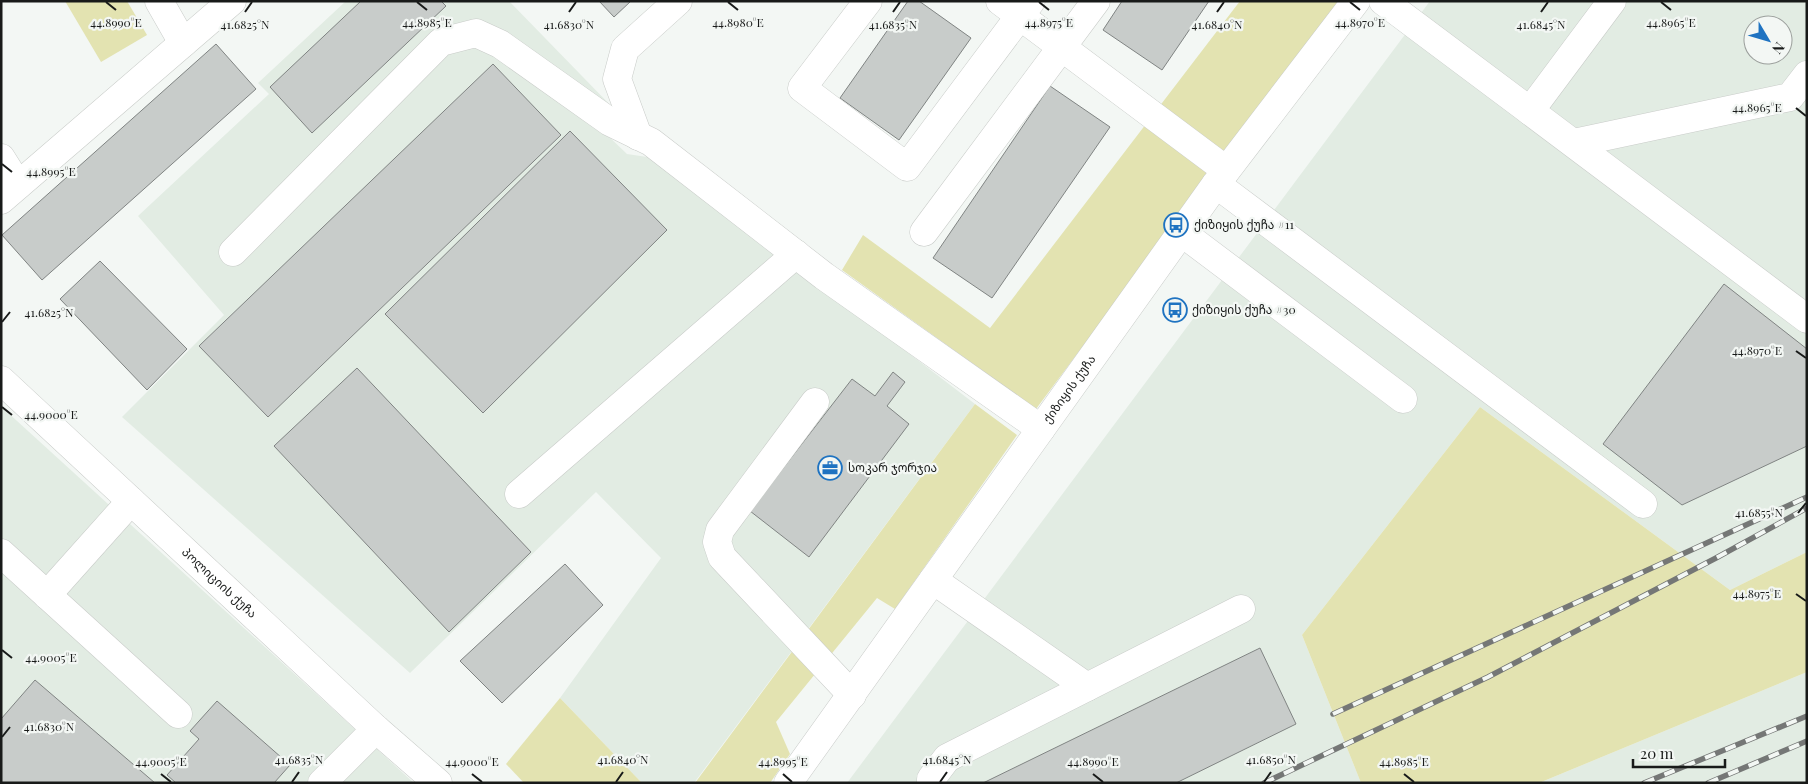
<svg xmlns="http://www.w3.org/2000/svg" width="1808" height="784" font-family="'Playfair Display','Noto Sans Georgian',serif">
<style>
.built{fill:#e2ece3;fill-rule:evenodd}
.green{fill:#e3e3b1}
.building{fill:#c8ccca;stroke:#808483}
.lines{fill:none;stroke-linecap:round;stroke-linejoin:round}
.minor-casing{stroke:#c9ccc9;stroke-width:29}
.minor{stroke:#fff;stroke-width:28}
.rail-casing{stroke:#757776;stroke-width:5.5}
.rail{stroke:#f3f7f4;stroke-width:4;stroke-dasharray:11;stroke-linecap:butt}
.ticks{fill:none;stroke:#181a19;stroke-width:2}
.labels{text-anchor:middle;stroke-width:4.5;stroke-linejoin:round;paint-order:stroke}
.poi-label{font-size:12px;fill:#181a19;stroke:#f3f7f4;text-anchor:start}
.street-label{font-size:12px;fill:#181a19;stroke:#f3f7f4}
.ticks-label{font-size:12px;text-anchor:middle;fill:#181a19;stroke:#f3f7f4;stroke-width:4.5;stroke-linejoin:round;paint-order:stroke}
</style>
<rect width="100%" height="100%" fill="#f3f7f4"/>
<g class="built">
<polygon points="346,1 509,1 617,112 603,131 627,154 654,158 975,404 694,783 642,783 560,698 661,558 596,492 410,673 122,417 224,315 138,216 269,94 258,83"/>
<path d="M1430,1H1807V552L1730,590L1480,407L1302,635L1361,783H847ZM1753,25H1783V55H1753Z"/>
<polygon points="1,408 5,410 414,783 1,783"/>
<polygon points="1807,672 1807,783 1539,783"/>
</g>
<g class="green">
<polygon points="65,1 127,1 147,35 101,62"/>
<polygon points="1240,1 1340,1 1036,409 842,270 863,235 990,328"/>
<polygon points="975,404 1017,435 895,609 877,598 776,722 790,754 770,783 695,783"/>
<polygon points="1480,407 1730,590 1807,552 1807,672 1539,783 1361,783 1302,635"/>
<polygon points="560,698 642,783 524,783 506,764"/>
</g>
<g class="building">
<polygon points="361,1 441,1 446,6 312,133 270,87"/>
<polygon points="599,1 631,1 614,17"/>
<polygon points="908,1 919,1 971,38 899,140 840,98"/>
<polygon points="1122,1 1209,1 1162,70 1103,30"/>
<polygon points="216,44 256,89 42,280 2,235"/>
<polygon points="493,64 561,135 268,417 199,346"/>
<polygon points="1050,86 1110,127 992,298 933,258"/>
<polygon points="570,131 667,230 483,413 385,314"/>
<polygon points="100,261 187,349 147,390 60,299"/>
<polygon points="1724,284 1807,349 1807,446 1682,505 1603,444"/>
<polygon points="357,368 531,552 449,632 274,446"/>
<polygon points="893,372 905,382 887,406 909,424 809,557 750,511 852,379 875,396"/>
<polygon points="565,564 603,605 502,703 460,661"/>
<polygon points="1260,648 1296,724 1176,783 983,783"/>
<polygon points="35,680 155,783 1,783 1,719"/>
<polygon points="217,701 290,765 274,783 176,783 167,775 199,739 190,731"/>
</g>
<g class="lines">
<g class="minor-casing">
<g id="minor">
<polyline points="159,1 183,43"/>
<polyline points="868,1 802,88 907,167 1031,1"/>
<polyline points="1000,1 1226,170"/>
<polyline points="1383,1 1530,111"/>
<polyline points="1612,1 1530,111 1807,319"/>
<polyline points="638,136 617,79 625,49 678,1"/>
<polyline points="1574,143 1790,97 1807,75"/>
<polyline points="1,158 18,185"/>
<polyline points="1216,184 1643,504"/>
<polyline points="1,200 232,1"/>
<polyline points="924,232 1096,1"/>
<polyline points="1181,232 1403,399"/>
<polyline points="233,252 441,42 476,33 500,44 610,122 651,142 824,276 1041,429"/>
<path id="s1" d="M1,380L376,729L438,783"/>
<polyline points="815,402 720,530 717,542 722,557 852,695"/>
<polyline points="519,494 796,254"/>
<polyline points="1,553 178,714"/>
<polyline points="933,580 1087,687"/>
<polyline points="47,595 131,501"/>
<polyline points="322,783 376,729"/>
<path id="s2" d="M788,783L1216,184L1356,1"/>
<polyline points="931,783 931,779 947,758 1241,609"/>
</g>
</g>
<use href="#minor" class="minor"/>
<g class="rail-casing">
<g id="rail">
<polyline points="1333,714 1807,497"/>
<polyline points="1264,783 1488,677 1716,558 1807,508"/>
<polyline points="1644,783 1807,716"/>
<polyline points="1708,783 1807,741"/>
</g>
</g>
<use href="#rail" class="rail"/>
</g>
<path class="ticks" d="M106,2L116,10M417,2L427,10M728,2L738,10M1039,2L1049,10M1350,2L1360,10M1661,2L1671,10M245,12L252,2M569,12L576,2M893,12L900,2M1217,12L1224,2M1541,12L1548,2M1796,108L1806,116M2,164L12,172M2,322L10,312M1796,351L1806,358M2,407L12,415M1798,513L1806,503M1796,594L1806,601M2,650L12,658M2,737L10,727M161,774L171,782M472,774L482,782M783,774L792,782M1093,774L1103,782M1404,774L1414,782M292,782L299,772M616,782L623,772M940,782L947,772M1264,782L1271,772"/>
<defs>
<g id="bus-ring" transform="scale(1.25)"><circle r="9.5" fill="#f3f7f4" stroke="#1f73c1" stroke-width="1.5"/><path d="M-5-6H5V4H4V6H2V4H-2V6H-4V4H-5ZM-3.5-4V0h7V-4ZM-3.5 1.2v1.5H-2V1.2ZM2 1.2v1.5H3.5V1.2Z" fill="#1f73c1"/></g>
<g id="office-ring" transform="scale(1.25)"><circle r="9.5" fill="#f3f7f4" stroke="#1f73c1" stroke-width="1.5"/><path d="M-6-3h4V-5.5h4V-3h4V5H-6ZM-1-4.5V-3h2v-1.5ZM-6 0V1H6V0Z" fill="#1f73c1"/></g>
</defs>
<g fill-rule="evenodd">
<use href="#bus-ring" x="1176" y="225"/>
<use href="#bus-ring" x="1175" y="310"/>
<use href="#office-ring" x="830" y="468"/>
</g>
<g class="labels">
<g class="poi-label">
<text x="1194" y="229">ქიზიყის ქუჩა #11</text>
<text x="1192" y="314">ქიზიყის ქუჩა #30</text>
<text x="848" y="472">სოკარ ჯორჯია</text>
</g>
<g class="street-label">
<text dy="4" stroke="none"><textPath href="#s2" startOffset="484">ქიზიყის ქუჩა</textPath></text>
<text dy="4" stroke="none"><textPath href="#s1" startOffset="298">პოლიციის ქუჩა</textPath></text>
</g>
</g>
<g class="ticks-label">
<text x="116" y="27">44.8990°E</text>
<text x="427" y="27">44.8985°E</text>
<text x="738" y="27">44.8980°E</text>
<text x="1049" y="27">44.8975°E</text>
<text x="1360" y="27">44.8970°E</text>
<text x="1671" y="27">44.8965°E</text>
<text x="893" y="29">41.6835°N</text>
<text x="1541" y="29">41.6845°N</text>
<text x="245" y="29">41.6825°N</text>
<text x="569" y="29">41.6830°N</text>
<text x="1217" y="29">41.6840°N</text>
<text x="1757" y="112">44.8965°E</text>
<text x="51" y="176">44.8995°E</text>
<text x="49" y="317">41.6825°N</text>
<text x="1757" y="355">44.8970°E</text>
<text x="51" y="419">44.9000°E</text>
<text x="1759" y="517">41.6855°N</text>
<text x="1757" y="598">44.8975°E</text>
<text x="51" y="662">44.9005°E</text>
<text x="49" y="731">41.6830°N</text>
<text x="299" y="764">41.6835°N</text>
<text x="623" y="764">41.6840°N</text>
<text x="947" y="764">41.6845°N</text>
<text x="1271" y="764">41.6850°N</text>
<text x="161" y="766">44.9005°E</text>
<text x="472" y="766">44.9000°E</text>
<text x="783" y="766">44.8995°E</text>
<text x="1093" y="766">44.8990°E</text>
<text x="1404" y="766">44.8985°E</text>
</g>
<rect width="1808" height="784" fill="none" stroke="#181a19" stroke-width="5"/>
<g transform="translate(1768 40) rotate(128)"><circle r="24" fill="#f3f7f4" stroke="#9b9f9c"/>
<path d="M0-4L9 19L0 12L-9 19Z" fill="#1f73c1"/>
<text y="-8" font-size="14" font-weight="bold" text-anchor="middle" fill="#181a19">N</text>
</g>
<path d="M1633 759v8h92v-8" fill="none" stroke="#181a19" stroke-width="2.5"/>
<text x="1640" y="759" font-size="15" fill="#181a19" stroke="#f3f7f4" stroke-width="4" paint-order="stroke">20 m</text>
</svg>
